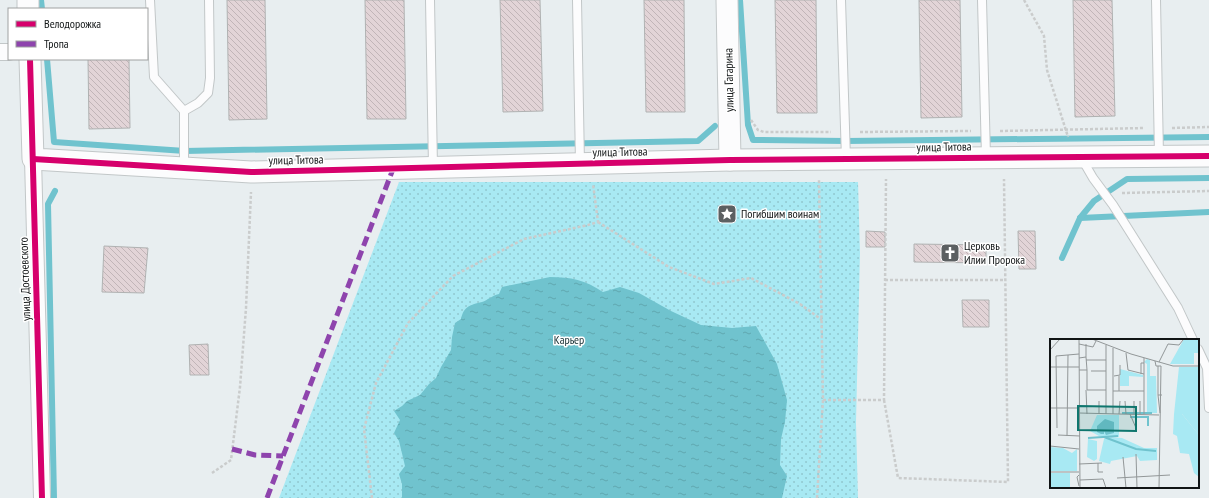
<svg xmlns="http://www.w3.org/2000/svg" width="1209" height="498" font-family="'PT Sans Narrow',sans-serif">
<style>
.park{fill:url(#park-dots)}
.water{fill:url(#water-ripples)}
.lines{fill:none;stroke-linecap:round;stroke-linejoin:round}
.stream{stroke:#70c3ce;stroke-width:6}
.building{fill:url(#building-back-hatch);stroke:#b0b2b2}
.service-casing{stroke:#c2c7c8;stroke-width:10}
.minor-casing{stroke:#c2c7c8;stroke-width:18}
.tertiary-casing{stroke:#c2c7c8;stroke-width:23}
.path{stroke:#cacccc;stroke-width:2.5;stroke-dasharray:3 2;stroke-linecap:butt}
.service{stroke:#fcfcfd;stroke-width:8}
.minor{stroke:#fcfcfd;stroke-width:16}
.tertiary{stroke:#fcfcfd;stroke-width:21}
.quiet{stroke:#8e44ad;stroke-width:5;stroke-dasharray:10 5;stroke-linecap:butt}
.cycleway-casing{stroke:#fff;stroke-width:8}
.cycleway{stroke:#d6006c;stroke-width:6}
.labels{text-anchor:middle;stroke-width:3;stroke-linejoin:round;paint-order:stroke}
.street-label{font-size:12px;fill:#101415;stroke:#fff}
.poi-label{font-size:12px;fill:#101415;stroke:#fff;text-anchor:start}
.park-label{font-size:12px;fill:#162f33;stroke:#fff}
.inset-river{fill:none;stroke:#70c3ce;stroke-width:2}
.inset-road{fill:none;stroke:#929798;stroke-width:1}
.view{fill:#0f766e;fill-opacity:0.15;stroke:#0f766e;stroke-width:2}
.inset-edge{fill:none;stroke:#101415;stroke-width:2}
</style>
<defs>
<pattern id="park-dots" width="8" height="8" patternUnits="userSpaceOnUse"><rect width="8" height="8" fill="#a8e9f3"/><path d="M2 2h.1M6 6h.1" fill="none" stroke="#90c7cf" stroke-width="1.8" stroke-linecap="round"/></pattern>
<pattern id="water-ripples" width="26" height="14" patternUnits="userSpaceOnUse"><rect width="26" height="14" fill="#70c3ce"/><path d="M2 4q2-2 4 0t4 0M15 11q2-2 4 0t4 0" fill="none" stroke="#60a7b0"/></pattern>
<pattern id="building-back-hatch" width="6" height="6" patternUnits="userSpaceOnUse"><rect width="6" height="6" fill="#e2d4d7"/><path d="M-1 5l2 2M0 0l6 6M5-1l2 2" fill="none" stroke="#c1b5b8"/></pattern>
</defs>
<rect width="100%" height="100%" fill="#e8eef0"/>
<polygon class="park" points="399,182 858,182 860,253 856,423 858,498 279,498"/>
<path class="water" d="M550,277C571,277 585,280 603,292L620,287L639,293L671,311L701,325L732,328L756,326L777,364L787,400L785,422L781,439L780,465L787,476L782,498H402V484L399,474L405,466L399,441L394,433L400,420L394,411L402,406L407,401L420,395L429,384L436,378L441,367L451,350L452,337L455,323L461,319C464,306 470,305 482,302C488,300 491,296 499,294L502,287Z"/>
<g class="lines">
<g class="stream">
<polyline points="41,0 42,9"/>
<polyline points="740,0 748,125 753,140 846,141 1209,137"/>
<polyline points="47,59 54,142 185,151 698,141 715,126"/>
<polyline points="1080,218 1209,212"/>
<polyline points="1062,258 1080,218 1094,201 1127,179 1209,178"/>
<polyline points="54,498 48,204 55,191"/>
</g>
</g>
<g class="building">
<polygon points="227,0 265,0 267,119 229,120"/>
<polygon points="365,0 404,0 406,119 367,119"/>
<polygon points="500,0 540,0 543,111 503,112"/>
<polygon points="644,0 684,0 685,112 646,112"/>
<polygon points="775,0 816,0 817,113 777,113"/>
<polygon points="919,0 960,0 962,117 921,118"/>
<polygon points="1073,0 1112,0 1115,116 1075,117"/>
<polygon points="88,59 129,59 130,128 89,129"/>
<polygon points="866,231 885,232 885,247 866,247"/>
<polygon points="1018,231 1035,231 1036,269 1019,269"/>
<polygon points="914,244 986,245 986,263 914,262"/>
<polygon points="104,246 148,248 144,293 102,292"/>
<polygon points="962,300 989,300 989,327 963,327"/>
<polygon points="208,344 209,375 190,375 189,345"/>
</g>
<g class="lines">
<g class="service-casing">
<g id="service">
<polyline points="150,0 154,77 184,111 184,168"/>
<polyline points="430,0 433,167"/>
<polyline points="577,0 580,163"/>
<polyline points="841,0 846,159"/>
<polyline points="982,0 986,157"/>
<polyline points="1156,0 1159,155"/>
<polyline points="184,111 198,103 208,93 210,78 209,0"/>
<polyline points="1082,159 1093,178 1113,205 1178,308 1193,340"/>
<polyline points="1198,349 1207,368 1209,408"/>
</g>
</g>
<g class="minor-casing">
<g id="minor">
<polyline points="0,52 9,52"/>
<polyline points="33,159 42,498"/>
</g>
</g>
<g class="tertiary-casing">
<g id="tertiary">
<polyline points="28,0 28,9"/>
<polyline points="727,0 730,160"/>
<polyline points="30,59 33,159 251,172 730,160 1209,156"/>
</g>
</g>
<g class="path">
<polyline points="1024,0 1044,36 1047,70 1068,137"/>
<polyline points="751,120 758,130 764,132 831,132"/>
<polyline points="1172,128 1209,127"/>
<polyline points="1000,131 1145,128"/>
<polyline points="860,132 971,131"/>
<polyline points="1122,193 1209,191"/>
<polyline points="598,222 669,267 714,284 751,278 800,304 822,320"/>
<polyline points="885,280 1005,280"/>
<polyline points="823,400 884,400 886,179"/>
<polyline points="884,400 898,478 1008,482 1004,179"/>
<polyline points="212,473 231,460 240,387 246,308 251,192"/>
<polyline points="372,498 364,429 376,383 408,323 453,276 524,239 588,225 598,222 593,184"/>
<polyline points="817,498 823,400 819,180"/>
</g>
<use href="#service" class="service"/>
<use href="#minor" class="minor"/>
<use href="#tertiary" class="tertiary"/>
<g class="quiet">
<polyline points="232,449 255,455 283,456"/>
<polyline points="267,498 393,169"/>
</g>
<g class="cycleway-casing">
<g id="cycleway">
<polyline points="30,59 42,498"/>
<polyline points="33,159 251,172 730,160 1209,156"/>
</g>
</g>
<use href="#cycleway" class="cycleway"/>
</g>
<defs>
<g id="sight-square" transform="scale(1)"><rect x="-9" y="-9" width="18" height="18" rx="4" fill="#5c6062" stroke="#fff"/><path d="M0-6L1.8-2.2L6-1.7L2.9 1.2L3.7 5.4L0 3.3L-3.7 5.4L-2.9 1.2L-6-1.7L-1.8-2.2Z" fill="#fff"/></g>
<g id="church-square" transform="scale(1)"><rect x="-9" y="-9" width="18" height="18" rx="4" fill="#5c6062" stroke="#fff"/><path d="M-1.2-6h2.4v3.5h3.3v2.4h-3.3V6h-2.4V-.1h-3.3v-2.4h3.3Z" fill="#fff"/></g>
</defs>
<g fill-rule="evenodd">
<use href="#sight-square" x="727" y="214"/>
<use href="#church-square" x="950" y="253"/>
</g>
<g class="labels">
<g class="street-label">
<text transform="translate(729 80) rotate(-91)" y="4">улица Гагарина</text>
<text transform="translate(944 147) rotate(-1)" y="4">улица Титова</text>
<text transform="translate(620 152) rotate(-1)" y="4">улица Титова</text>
<text transform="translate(296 160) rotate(-1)" y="4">улица Титова</text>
<text transform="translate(25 279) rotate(-92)" y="4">улица Достоевского</text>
</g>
<g class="poi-label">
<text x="741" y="218">Погибшим воинам</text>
<text x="964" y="250">Церковь<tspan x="964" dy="14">Илии Пророка</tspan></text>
</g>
<g class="park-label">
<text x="569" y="344">Карьер</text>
</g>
</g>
<g transform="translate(1050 339)">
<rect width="149" height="149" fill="#e8eef0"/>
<path d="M129,28H149V96L132,75H124ZM38,100L47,102V120L44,122L37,118Z" fill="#a8e9f3"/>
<path d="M97,20L100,21V37H106L107,74H97V25L94,23ZM124,75H132L149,96V138L144,134L139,115L130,114L127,97L123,95ZM60,98L72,99L94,109H107V121L90,122L87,117L61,122L60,125L49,122L54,100ZM0,108L13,109L22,114L27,110V132H0ZM0,134H20V149H0Z" fill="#a8e9f3"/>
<path d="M134,0H149V14H144V25H120ZM70,30L93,36V38L79,37V47H70ZM47,76H69V98L49,97L40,92Z" fill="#a8e9f3"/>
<path d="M55,80L64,83V94L56,96L54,92V95H51L47,93V87Z" fill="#70c3ce"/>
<path class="inset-river" d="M72,74H102M80,78H98V87M54,98L86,110L106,112M38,99L68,97"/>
<path class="inset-road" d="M29,0L30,149M42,0L81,15L123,27H149M29,5L43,8L46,2M0,11L10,0M76,14L78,31L94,35M29,19L36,18V5M94,19V75M36,21H56M105,22L106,27H111L109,149M109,23L118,5L129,6L133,1M108,27V56H112M0,28H29M29,31H37L36,18M37,31V51H56M41,32H56M91,35V24H94M64,37L70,36V26M69,37V52M36,51L37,75M63,52H94M108,56L110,74M49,62V75M75,62L76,75M84,62V75M0,69H29M29,74L109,76M56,75V6M63,75V9M69,75L70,62M80,75L86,89M90,75V62M7,89L6,17L29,15M8,96L30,97M17,97L18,16M0,107L29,110M86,115L87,149M73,118L76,149M48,124V133H53M29,125L52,124M0,133H29M67,139L120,136M30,141L53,140L56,149M29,147L27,138L29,136"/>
<path class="view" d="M28,67L86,68V92L28,91Z"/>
<rect width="149" height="149" class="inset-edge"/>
</g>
<rect x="8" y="8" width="140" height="52" fill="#ffffff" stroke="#9fa1a1"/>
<rect x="16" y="21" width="20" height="6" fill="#d6006c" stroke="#9fa1a1"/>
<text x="44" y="28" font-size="12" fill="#101415">Велодорожка</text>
<rect x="16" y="41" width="20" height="6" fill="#8e44ad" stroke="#9fa1a1"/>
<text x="44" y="48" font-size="12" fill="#101415">Тропа</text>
</svg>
